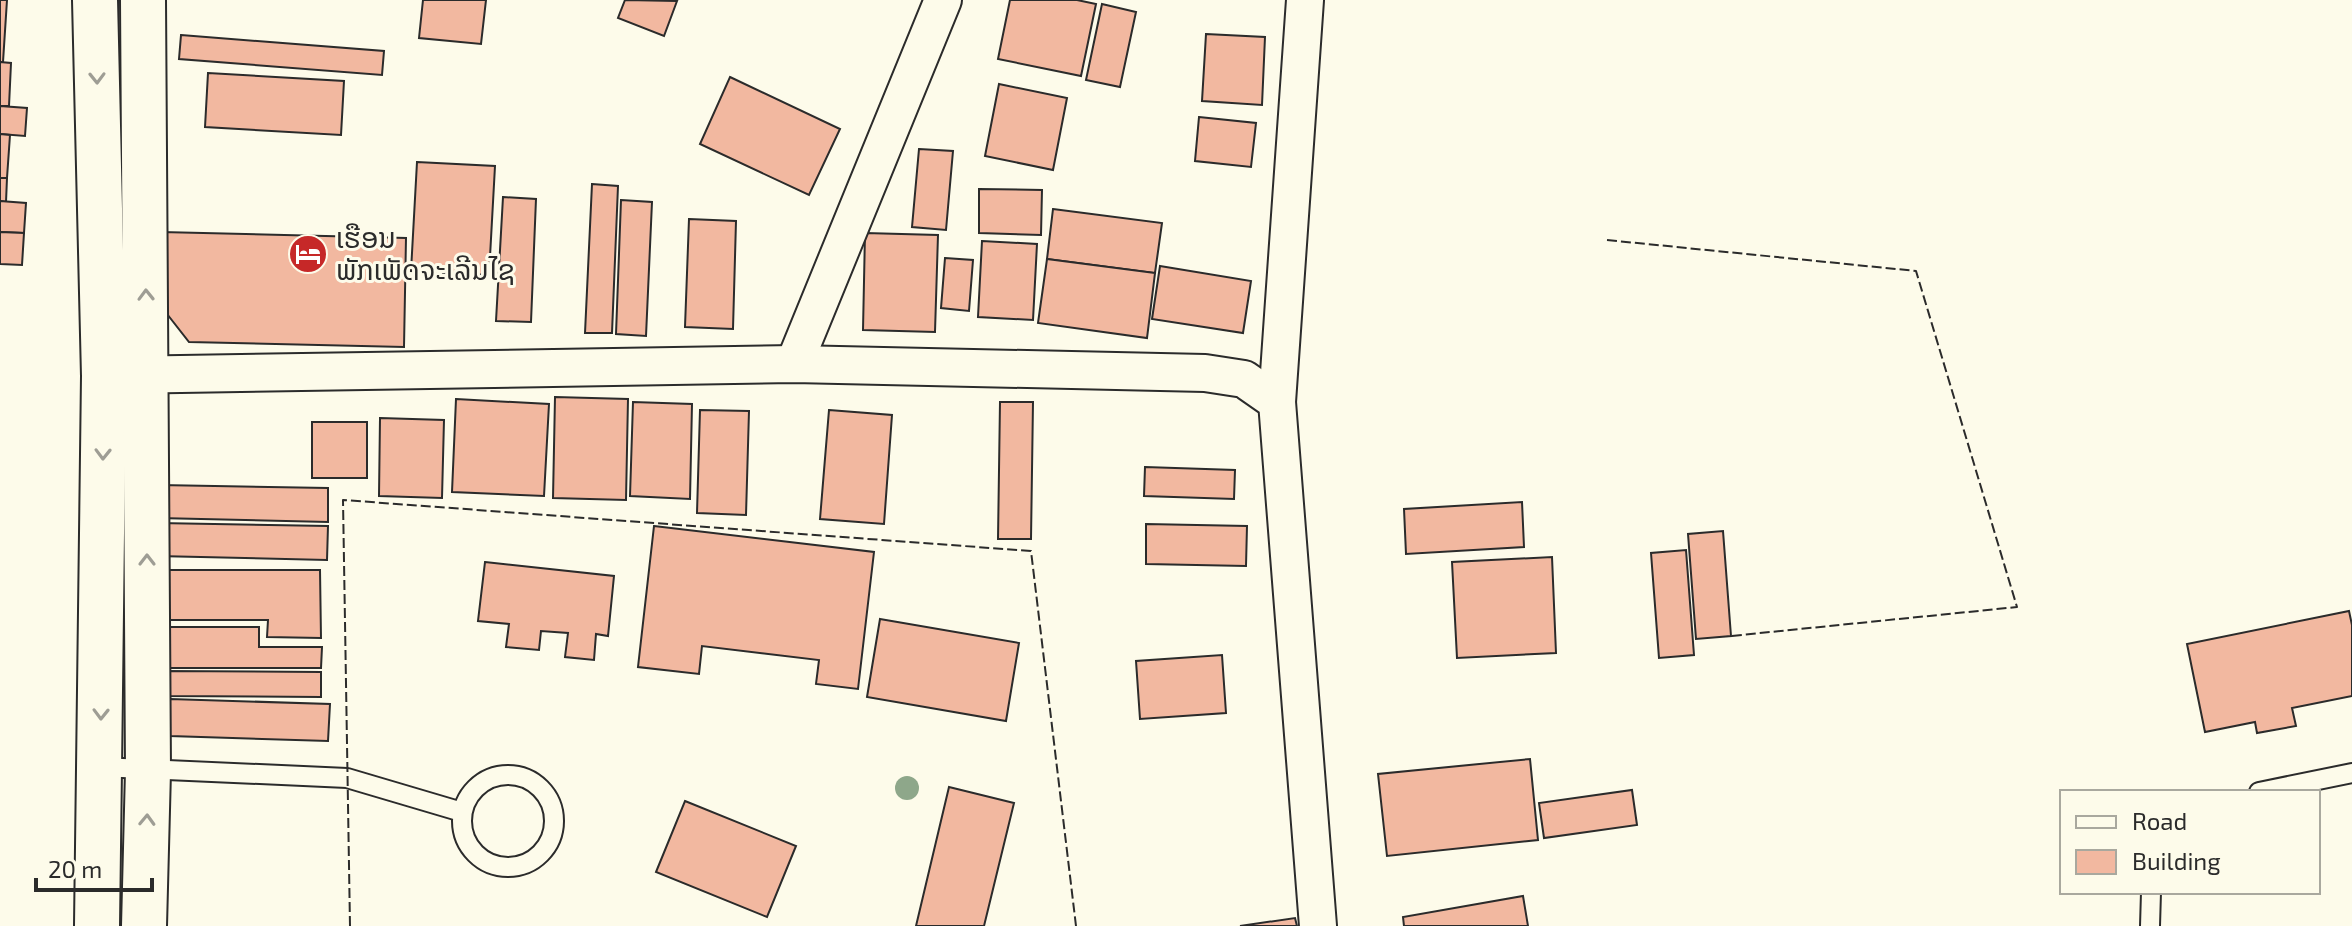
<svg xmlns="http://www.w3.org/2000/svg" width="2352" height="926" font-family="'Exo 2','Noto Sans Lao',sans-serif">
<style>
.building{fill:#f2b8a0;stroke:#2b2b2b;stroke-width:2}
.lines{fill:none;stroke-linecap:round;stroke-linejoin:round}
.service-casing{stroke:#2b2b2b;stroke-width:22}
.minor-casing{stroke:#2b2b2b;stroke-width:40}
.trunk-casing{stroke:#2b2b2b;stroke-width:48}
.service{stroke:#fdfbea;stroke-width:18}
.minor{stroke:#fdfbea;stroke-width:36}
.trunk{stroke:#fdfbea;stroke-width:44}
.fence{stroke:#2b2b2b;stroke-width:2;stroke-dasharray:10 4;stroke-linecap:butt}
.tree{fill:#8ea78a}
.oneway{stroke:#9e9d94}
.labels{text-anchor:middle;stroke-width:6;stroke-linejoin:round;paint-order:stroke}
.poi-label{font-size:28px;fill:#2b2b2b;stroke:#fdfbea;text-anchor:start}
</style>
<rect width="100%" height="100%" fill="#fdfbea"/>
<g class="building">
<polygon points="0,0 7,0 3,62 0,62"/>
<polygon points="423,0 486,0 481,44 419,38"/>
<polygon points="625,0 677,1 664,36 618,18"/>
<polygon points="1010,0 1077,0 1096,4 1081,76 998,59"/>
<polygon points="1102,4 1136,12 1120,87 1086,80"/>
<polygon points="1206,34 1265,37 1262,105 1202,101"/>
<polygon points="181,35 384,51 382,75 179,59"/>
<polygon points="0,62 11,63 9,106 0,106"/>
<polygon points="208,73 344,81 341,135 205,127"/>
<polygon points="730,77 840,129 809,195 700,144"/>
<polygon points="999,84 1067,98 1053,170 985,156"/>
<polygon points="0,106 27,108 25,136 0,134"/>
<polygon points="1199,117 1256,123 1251,167 1195,161"/>
<polygon points="0,134 10,135 7,178 0,178"/>
<polygon points="919,149 953,151 946,230 912,227"/>
<polygon points="417,162 495,166 489,275 411,271"/>
<polygon points="0,178 7,178 6,202 0,201"/>
<polygon points="592,184 618,186 612,333 585,333"/>
<polygon points="979,189 1042,190 1041,235 979,233"/>
<polygon points="503,197 536,199 531,322 496,321"/>
<polygon points="621,200 652,202 646,336 616,334"/>
<polygon points="0,201 26,203 24,233 0,232"/>
<polygon points="1053,209 1162,223 1155,273 1047,259"/>
<polygon points="689,219 736,221 733,329 685,327"/>
<polygon points="0,232 24,233 22,265 0,264"/>
<polygon points="161,232 406,238 404,347 189,342 160,305"/>
<polygon points="865,233 938,235 935,332 863,330"/>
<polygon points="982,241 1037,244 1033,320 978,317"/>
<polygon points="945,258 973,260 969,311 941,308"/>
<polygon points="1047,259 1155,273 1147,338 1038,323"/>
<polygon points="1160,266 1251,281 1243,333 1152,319"/>
<polygon points="555,397 628,399 626,500 553,498"/>
<polygon points="456,399 549,404 544,496 452,492"/>
<polygon points="633,402 692,404 690,499 630,496"/>
<polygon points="1000,402 1033,402 1031,539 998,539"/>
<polygon points="700,410 749,411 746,515 697,513"/>
<polygon points="829,410 892,415 884,524 820,519"/>
<polygon points="380,418 444,420 442,498 379,496"/>
<rect x="312" y="422" width="55" height="56"/>
<polygon points="1145,467 1235,470 1234,499 1144,496"/>
<polygon points="159,485 328,488 328,522 158,518"/>
<polygon points="1522,502 1524,547 1406,554 1404,509"/>
<polygon points="158,523 328,526 327,560 157,556"/>
<polygon points="1146,524 1247,526 1246,566 1146,564"/>
<polygon points="654,526 874,552 858,689 816,684 819,660 702,646 699,674 638,667"/>
<polygon points="1723,531 1731,636 1696,639 1688,534"/>
<polygon points="1686,550 1694,655 1659,658 1651,553"/>
<polygon points="1552,557 1556,653 1457,658 1452,562"/>
<polygon points="485,562 614,576 608,636 596,634 594,660 565,657 568,633 541,631 539,650 506,647 509,624 478,621"/>
<polygon points="164,570 320,570 321,638 267,637 268,620 164,620"/>
<polygon points="2349,611 2352,625 2352,696 2292,708 2296,726 2257,733 2255,722 2205,732 2187,644"/>
<polygon points="880,619 1019,643 1006,721 867,697"/>
<polygon points="165,627 259,627 259,647 322,647 321,668 165,668"/>
<polygon points="1222,655 1226,713 1140,719 1136,661"/>
<polygon points="163,671 321,672 321,697 163,696"/>
<polygon points="170,699 330,704 328,741 170,736"/>
<polygon points="1530,759 1538,840 1387,856 1378,774"/>
<polygon points="949,787 1014,803 984,926 916,926"/>
<polygon points="1632,790 1637,825 1544,838 1539,803"/>
<polygon points="685,801 796,846 767,917 656,872"/>
<polygon points="1523,896 1528,926 1404,926 1403,917"/>
<polygon points="1295,918 1297,926 1240,926"/>
</g>
<g class="lines">
<g class="service-casing">
<g id="service">
<polyline points="100,767 347,778 462,812"/>
<circle cx="508" cy="821" r="46"/>
<polyline points="2259,792 2352,773"/>
<polyline points="2150,926 2151,892"/>
</g>
</g>
<g class="minor-casing">
<g id="minor">
<polyline points="794,364 943,0"/>
<polyline points="120,375 794,364 1205,373 1244,379 1277,402 1318,926"/>
<polyline points="1277,402 1305,0"/>
</g>
</g>
<g class="trunk-casing">
<g id="trunk">
<polyline points="95,0 104,376 97,926"/>
<polyline points="143,0 148,771 144,926"/>
</g>
</g>
<use href="#service" class="service"/>
<use href="#minor" class="minor"/>
<use href="#trunk" class="trunk"/>
<g class="fence">
<polyline points="1607,240 1916,271 2017,607 1731,636"/>
<polyline points="350,926 343,500 1031,551 1076,926"/>
</g>
</g>
<circle class="tree" cx="907" cy="788" r="12"/>
<defs><path id="oneway-chevron" d="M-2-3.5L2.5 0L-2 3.5" fill="none" stroke-width="1.6" stroke-linecap="round" stroke-linejoin="round" transform="scale(2)"/></defs>
<g class="oneway">
<use href="#oneway-chevron" transform="translate(97 78) rotate(89)"/>
<use href="#oneway-chevron" transform="translate(146 295) rotate(-91)"/>
<use href="#oneway-chevron" transform="translate(103 454) rotate(91)"/>
<use href="#oneway-chevron" transform="translate(147 560) rotate(-90)"/>
<use href="#oneway-chevron" transform="translate(101 714) rotate(91)"/>
<use href="#oneway-chevron" transform="translate(147 820) rotate(-88)"/>
</g>
<defs>
<g id="hotel-disc" transform="scale(2)"><circle r="9.5" fill="#c62828" stroke="#fdfbea"/><path d="M-6-4.5h1.5V1H6V5H4.5V3h-9V5H-6ZM-4 0a1.8 1.8 0 1 1 3.6 0ZM.5 0V-2.5h3Q6-2.5 6 0Z" fill="#fff"/></g>
</defs>
<g fill-rule="evenodd">
<use href="#hotel-disc" x="308" y="254"/>
</g>
<g class="labels">
<g class="poi-label">
<text x="336" y="248">ເຮືອນ<tspan x="336" dy="32">ພັກເພັດຈະເລີນໄຊ</tspan></text>
</g>
</g>
<rect x="2060" y="790" width="260" height="104" fill="#fdfbea" stroke="#a9a89e" stroke-width="2"/>
<rect x="2076" y="816" width="40" height="12" fill="#fdfbea" stroke="#a9a89e" stroke-width="2"/>
<text x="2132" y="830" font-size="24" fill="#2b2b2b">Road</text>
<rect x="2076" y="850" width="40" height="24" fill="#f2b8a0" stroke="#a9a89e" stroke-width="2"/>
<text x="2132" y="870" font-size="24" fill="#2b2b2b">Building</text>
<path d="M36 878v12h116v-12" fill="none" stroke="#2b2b2b" stroke-width="4"/>
<text x="48" y="878" font-size="24" fill="#2b2b2b" stroke="#fdfbea" stroke-width="6" paint-order="stroke">20 m</text>
</svg>
